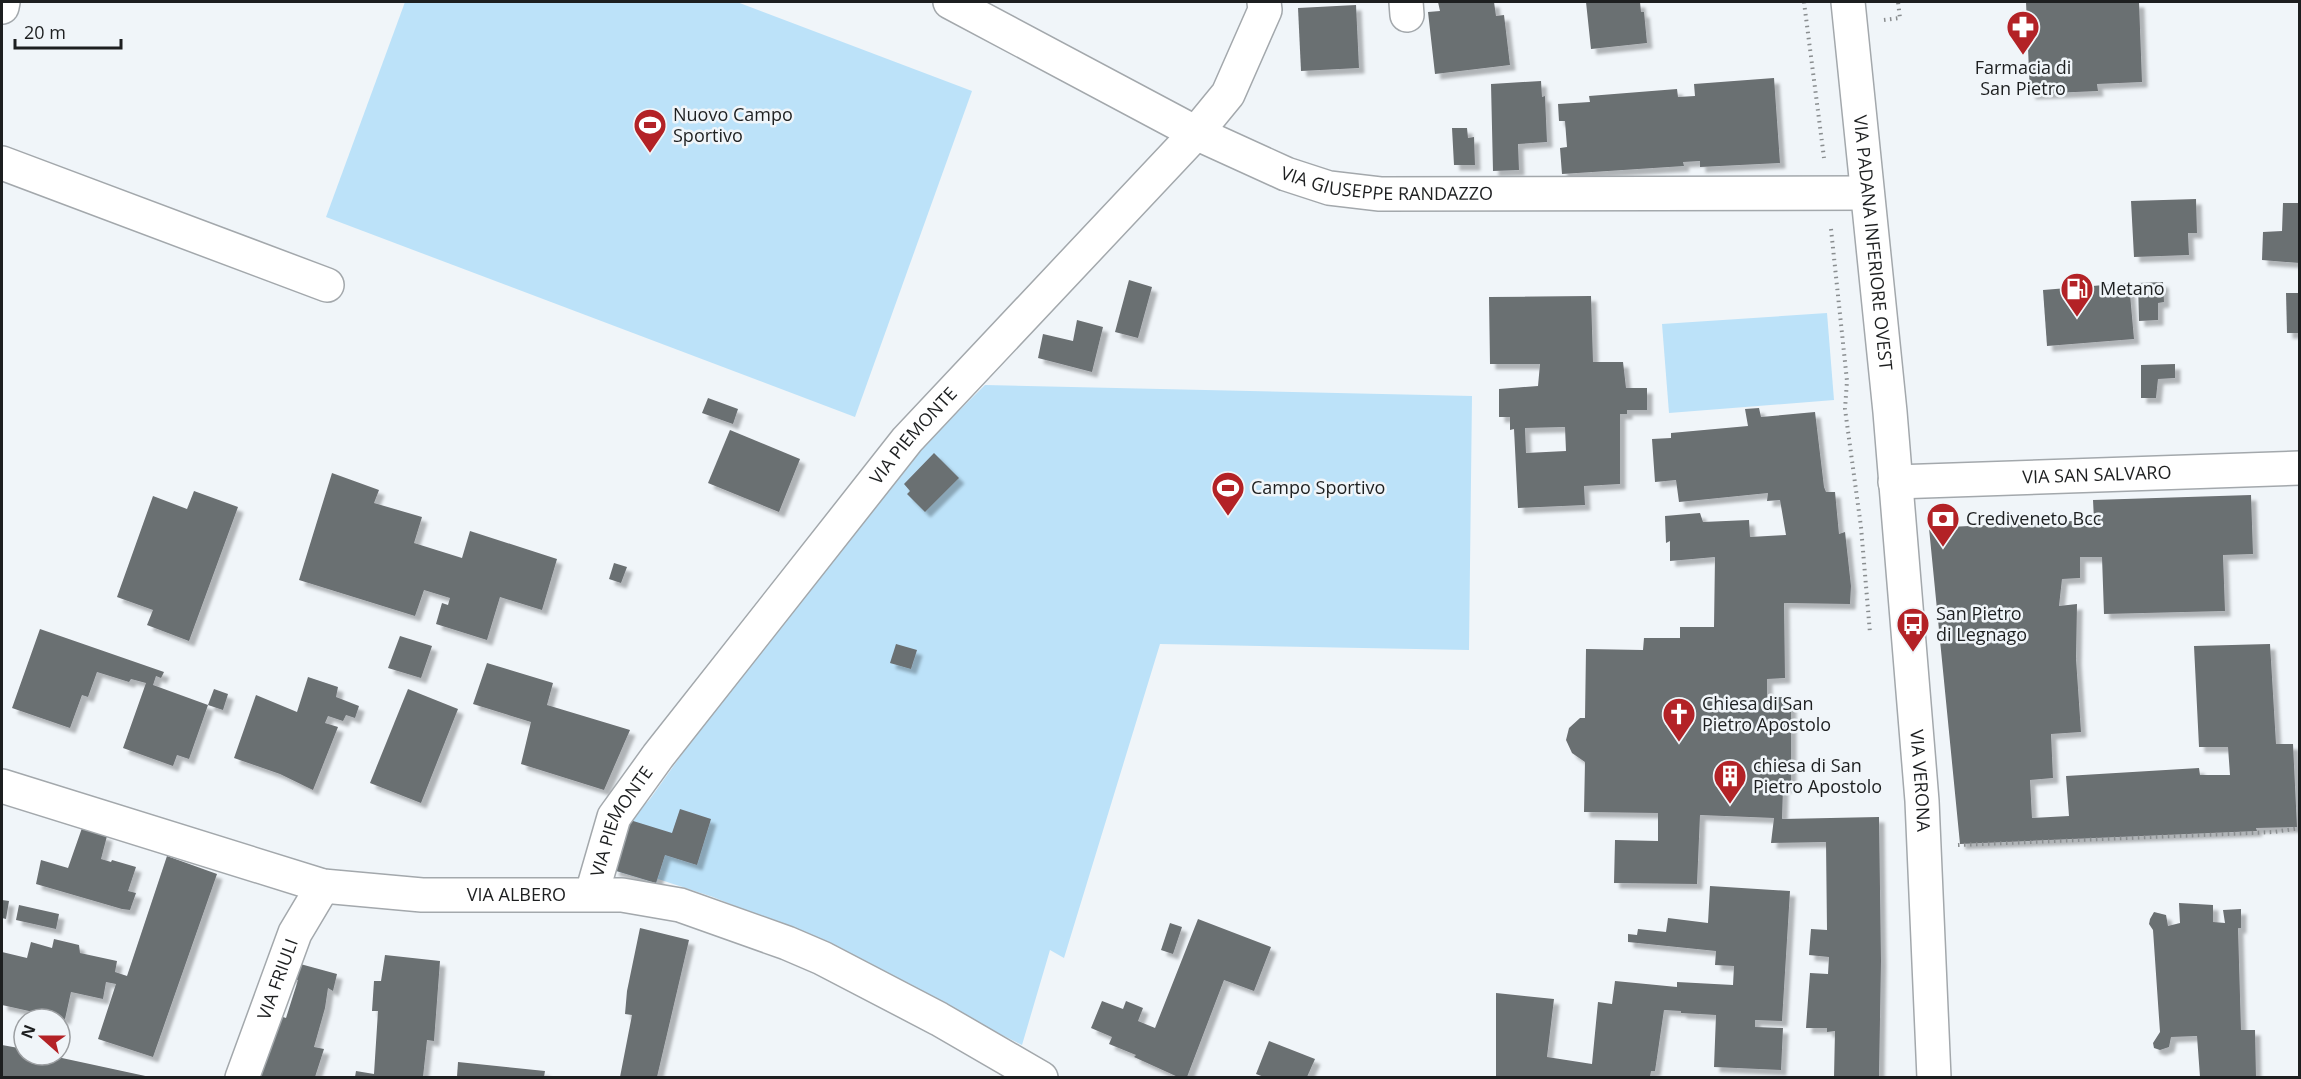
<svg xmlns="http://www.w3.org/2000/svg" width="2301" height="1079" font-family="'Open Sans',sans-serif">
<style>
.green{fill:#bce2f9}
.building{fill:#6b6f72;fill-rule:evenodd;filter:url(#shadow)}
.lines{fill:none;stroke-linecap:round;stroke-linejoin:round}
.street-casing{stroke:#a3a8ac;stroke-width:36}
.secondary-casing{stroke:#a3a8ac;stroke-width:36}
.path{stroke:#898d8f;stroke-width:4;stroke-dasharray:1.5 4.5;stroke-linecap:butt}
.street{stroke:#fff;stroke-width:33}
.secondary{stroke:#fff;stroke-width:33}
.labels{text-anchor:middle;stroke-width:5;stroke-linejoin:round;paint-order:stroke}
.poi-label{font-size:18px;fill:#1d1f20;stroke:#f0f5f9;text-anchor:start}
.street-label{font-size:18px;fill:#1d1f20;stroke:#f0f5f9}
</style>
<defs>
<filter id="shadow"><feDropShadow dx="5.5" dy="5.5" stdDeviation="1.5" flood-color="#0004"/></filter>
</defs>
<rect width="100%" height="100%" fill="#f0f5f9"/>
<g class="green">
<polygon points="405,2 737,2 972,91 855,417 326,217"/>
<polygon points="1827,313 1834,400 1669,413 1662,324"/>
<polygon points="985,385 1472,396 1469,650 1160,644 1064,958 1050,950 1022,1045 779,924 713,897 658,879 656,883 613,870 630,820 650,799 797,593 900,469"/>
</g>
<g class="building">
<polygon points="1438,2 1494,2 1496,16 1504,15 1510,65 1435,74 1428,12 1440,11"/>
<polygon points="1586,2 1640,2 1641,12 1644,12 1647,43 1591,49"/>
<polygon points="2026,2 2139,2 2142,82 2097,84 2098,91 2030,94"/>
<polygon points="1356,5 1359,68 1301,71 1298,8"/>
<polygon points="1774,78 1780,163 1700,167 1700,161 1683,162 1684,166 1562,174 1560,148 1567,147 1565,121 1559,121 1558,104 1590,102 1589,96 1677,89 1678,97 1695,96 1694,84"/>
<polygon points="1541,81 1542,97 1545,96 1547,142 1518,144 1519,170 1493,171 1491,84"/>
<polygon points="1452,128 1467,128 1468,138 1474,137 1475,165 1454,165"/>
<polygon points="2196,199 2197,233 2188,233 2189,255 2134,257 2131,201"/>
<polygon points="2283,203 2300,203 2300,263 2262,260 2263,232 2282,231"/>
<polygon points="1129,280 1152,287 1138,338 1115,332"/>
<polygon points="2163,282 2164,302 2158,303 2158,320 2139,321 2138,283"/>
<polygon points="2129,283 2134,339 2047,346 2043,290"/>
<polygon points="2286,293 2300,293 2300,333 2287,333"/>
<path d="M1591,296L1593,362H1623L1626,388H1647V410H1627V414H1620V484L1584,486L1585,505L1518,508L1514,429L1510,430V417H1499V389L1538,386L1540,364H1490L1489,297ZM1565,427L1566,451L1526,453L1525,428Z"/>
<polygon points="1077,320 1103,327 1092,372 1038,358 1043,334 1073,341"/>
<polygon points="2175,364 2175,378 2158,379 2156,398 2141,398 2141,365"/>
<polygon points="708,398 738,409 733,424 702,413"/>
<polygon points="1759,408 1761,417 1815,412 1824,487 1826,492 1835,492 1839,534 1845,532 1851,586 1850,604 1784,603 1785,678 1767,679 1767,703 1774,703 1773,697 1791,697 1791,785 1783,788 1782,819 1879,817 1881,961 1879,1077 1834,1077 1835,1031 1827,1032 1827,1028 1806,1028 1810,973 1828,974 1829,957 1809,955 1811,929 1827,930 1826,842 1771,843 1774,818 1700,815 1697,884 1614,883 1615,840 1658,841 1658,813 1584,812 1585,762 1572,753 1566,740 1569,728 1580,718 1585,718 1586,649 1643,650 1644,638 1680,638 1680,627 1714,627 1715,557 1670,561 1670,541 1666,543 1665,516 1700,513 1703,522 1749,520 1750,537 1786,535 1780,500 1767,501 1768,493 1679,502 1676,480 1655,482 1652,439 1671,438 1671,433 1748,426 1745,409"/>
<polygon points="730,430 800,459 779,512 708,483"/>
<polygon points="934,453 959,478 925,512 907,494 910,491 904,484"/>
<polygon points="332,473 379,490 374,503 422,517 414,543 462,558 470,531 557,559 542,610 500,597 487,640 436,624 442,603 448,605 450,598 424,590 415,616 299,580"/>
<polygon points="194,491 238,507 189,641 147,625 153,610 117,597 153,496 187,509"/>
<polygon points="2251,495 2253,554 2223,555 2225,611 2104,614 2102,557 2080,557 2080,578 2062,579 2059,606 2077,604 2076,659 2081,732 2051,734 2053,778 2030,780 2032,818 2069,816 2066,776 2199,768 2200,775 2230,775 2228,747 2199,747 2194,646 2270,644 2276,744 2293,744 2297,827 2256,828 2257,831 1960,844 1929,528 2094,520 2093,500"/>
<polygon points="614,563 627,567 621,583 609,579"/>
<polygon points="40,629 164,672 161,678 156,676 153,685 208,705 189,759 177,755 173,766 123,748 146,683 131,679 129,682 97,672 88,697 82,695 70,728 12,708"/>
<polygon points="400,636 432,646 421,678 388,668"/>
<polygon points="896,644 917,650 911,669 890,663"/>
<polygon points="487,663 553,683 547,705 630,730 604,790 521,764 531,722 473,704"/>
<polygon points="308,677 338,687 336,697 359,706 355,718 346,715 343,721 328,716 325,723 338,727 313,790 280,774 234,758 256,695 297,712"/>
<polygon points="214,689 228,694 223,710 208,705"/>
<polygon points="408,689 458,709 421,803 370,783"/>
<polygon points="680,809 711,819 697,865 665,855 656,883 613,870 630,820 672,833"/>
<polygon points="82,828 107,836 101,859 111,862 112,860 136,867 128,891 136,893 130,910 122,909 36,884 41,860 68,868"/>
<polygon points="167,856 217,874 153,1057 98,1039 116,984 106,982 103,999 71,992 65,1019 2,1005 2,952 27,958 31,942 52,948 54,939 79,945 80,953 117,961 115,972 127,976"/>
<polygon points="1710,886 1790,891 1782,1021 1755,1020 1755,1027 1783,1028 1781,1070 1714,1067 1716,1015 1681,1013 1681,1011 1664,1010 1655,1071 1651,1071 1650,1077 1496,1077 1496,993 1554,999 1547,1057 1592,1064 1598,1002 1612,1004 1615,981 1677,987 1677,982 1733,985 1734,966 1715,965 1716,951 1628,942 1628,934 1637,935 1638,929 1666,932 1668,918 1708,923"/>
<polygon points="2,900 9,901 6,919 2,918"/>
<polygon points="2179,903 2213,905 2213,922 2225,923 2223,910 2241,909 2241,928 2238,928 2241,1030 2255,1030 2256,1077 2200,1077 2197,1036 2171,1037 2169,1047 2160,1050 2154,1048 2153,1043 2160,1032 2153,930 2149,924 2150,919 2154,912 2166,915 2168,926 2180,923"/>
<polygon points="19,905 59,914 56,929 16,920"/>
<polygon points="1198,919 1271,947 1254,991 1224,980 1187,1077 1178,1077 1134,1057 1136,1055 1109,1044 1112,1037 1091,1028 1102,1001 1123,1009 1126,1001 1143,1008 1138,1021 1155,1028"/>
<polygon points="1170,923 1182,927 1173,954 1161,950"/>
<polygon points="640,928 689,940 657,1077 620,1077 632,1015 625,1014 627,991"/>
<polygon points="385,955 440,961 434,1041 427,1040 423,1077 355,1077 356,1071 374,1074 378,1011 372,1011 374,981 381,981"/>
<polygon points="293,962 337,974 333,991 328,988 325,1008 314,1047 324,1049 315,1077 258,1077 277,1015 286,1018 298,980 288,977"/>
<polygon points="1269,1041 1315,1059 1307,1077 1264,1077 1256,1074"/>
<polygon points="2,1045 24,1049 24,1055 48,1055 150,1077 2,1077"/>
<polygon points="458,1062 545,1071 544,1077 457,1077"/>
</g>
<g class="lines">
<g class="street-casing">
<g id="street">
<path id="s1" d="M950,2L1196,133L1286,174L1329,188L1380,194L1867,193"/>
<polyline points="1406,2 1407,15"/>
<polyline points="2,7 3,2"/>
<polyline points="2,163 327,285"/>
<path id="s2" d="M2,786L323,886L422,895H622L680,905L787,943L822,958L939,1019L1041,1078"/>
<path id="s3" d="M592,893L614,817L658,756L907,440L1196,133L1228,94L1265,10L1264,2"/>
<path id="s4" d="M242,1078L295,933L323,886"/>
</g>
</g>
<g class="secondary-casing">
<g id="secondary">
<path id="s5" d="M1848,2L1890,412L1922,801L1934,1078"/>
<path id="s6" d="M1895,482L2300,468"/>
</g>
</g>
<g class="path">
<polyline points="1804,2 1824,158"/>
<polyline points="1884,20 1900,18 1898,2"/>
<polyline points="1831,229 1847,381 1845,409 1861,527 1870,633"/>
<polyline points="1958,845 2274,832 2300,828"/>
</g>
<use href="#street" class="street"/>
<use href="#secondary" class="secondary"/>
</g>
<defs>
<g id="pharmacy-pin" transform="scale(1.725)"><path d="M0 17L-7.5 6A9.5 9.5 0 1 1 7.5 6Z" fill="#b32226" stroke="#f0f5f9"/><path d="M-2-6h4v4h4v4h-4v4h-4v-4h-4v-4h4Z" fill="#fff"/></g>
<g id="stadium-pin" transform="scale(1.725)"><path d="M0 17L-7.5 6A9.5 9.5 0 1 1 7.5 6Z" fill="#b32226" stroke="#f0f5f9"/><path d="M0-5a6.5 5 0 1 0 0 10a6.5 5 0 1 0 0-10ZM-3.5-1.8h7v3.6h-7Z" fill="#fff"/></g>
<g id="fuel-pin" transform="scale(1.725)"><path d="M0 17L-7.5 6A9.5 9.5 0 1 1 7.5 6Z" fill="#b32226" stroke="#f0f5f9"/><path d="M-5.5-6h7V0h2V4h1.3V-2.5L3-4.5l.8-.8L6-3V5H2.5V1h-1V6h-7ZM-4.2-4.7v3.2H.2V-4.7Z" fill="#fff"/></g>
<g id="bank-pin" transform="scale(1.725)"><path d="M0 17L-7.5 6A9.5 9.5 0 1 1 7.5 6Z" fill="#b32226" stroke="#f0f5f9"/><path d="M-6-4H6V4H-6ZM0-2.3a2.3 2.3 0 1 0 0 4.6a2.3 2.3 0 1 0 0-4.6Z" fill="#fff"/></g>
<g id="bus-pin" transform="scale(1.725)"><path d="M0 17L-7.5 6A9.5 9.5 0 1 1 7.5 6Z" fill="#b32226" stroke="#f0f5f9"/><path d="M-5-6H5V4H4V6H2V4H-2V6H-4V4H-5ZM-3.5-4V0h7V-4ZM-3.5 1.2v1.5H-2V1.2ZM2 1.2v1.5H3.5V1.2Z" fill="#fff"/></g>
<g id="church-pin" transform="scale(1.725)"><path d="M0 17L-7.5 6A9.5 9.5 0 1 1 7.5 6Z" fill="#b32226" stroke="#f0f5f9"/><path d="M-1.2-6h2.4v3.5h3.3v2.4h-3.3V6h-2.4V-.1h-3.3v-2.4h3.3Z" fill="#fff"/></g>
<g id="building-pin" transform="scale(1.725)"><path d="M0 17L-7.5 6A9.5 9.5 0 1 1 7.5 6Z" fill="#b32226" stroke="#f0f5f9"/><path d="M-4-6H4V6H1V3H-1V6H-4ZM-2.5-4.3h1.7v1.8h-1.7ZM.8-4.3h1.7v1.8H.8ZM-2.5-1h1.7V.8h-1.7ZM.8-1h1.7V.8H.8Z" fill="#fff"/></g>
</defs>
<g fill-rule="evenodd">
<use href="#pharmacy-pin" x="2023" y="27"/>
<use href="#stadium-pin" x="650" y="125"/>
<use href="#fuel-pin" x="2077" y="289"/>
<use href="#stadium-pin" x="1228" y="488"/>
<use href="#bank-pin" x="1943" y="519"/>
<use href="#bus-pin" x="1913" y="624"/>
<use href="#church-pin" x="1679" y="714"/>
<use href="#building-pin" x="1730" y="776"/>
</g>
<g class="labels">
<g class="poi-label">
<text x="2023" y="74" text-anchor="middle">Farmacia di<tspan x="2023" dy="21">San Pietro</tspan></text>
<text x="673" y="121">Nuovo Campo<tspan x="673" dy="21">Sportivo</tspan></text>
<text x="2100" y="295">Metano</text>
<text x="1251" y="494">Campo Sportivo</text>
<text x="1966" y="525">Crediveneto Bcc</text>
<text x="1936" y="620">San Pietro<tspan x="1936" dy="21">di Legnago</tspan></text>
<text x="1702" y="710">Chiesa di San<tspan x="1702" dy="21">Pietro Apostolo</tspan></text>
<text x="1753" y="772">chiesa di San<tspan x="1753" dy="21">Pietro Apostolo</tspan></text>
</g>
<g class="street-label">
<text dy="6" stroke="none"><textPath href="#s1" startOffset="480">VIA GIUSEPPE RANDAZZO</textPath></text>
<text dy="6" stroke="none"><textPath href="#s5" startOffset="242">VIA PADANA INFERIORE OVEST</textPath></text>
<text dy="6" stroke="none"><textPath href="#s3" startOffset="564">VIA PIEMONTE</textPath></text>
<text dy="6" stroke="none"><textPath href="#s6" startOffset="202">VIA SAN SALVARO</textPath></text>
<text dy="6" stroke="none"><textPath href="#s5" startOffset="782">VIA VERONA</textPath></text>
<text dy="6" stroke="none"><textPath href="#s3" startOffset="78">VIA PIEMONTE</textPath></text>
<text dy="6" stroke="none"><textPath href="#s2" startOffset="530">VIA ALBERO</textPath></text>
<text dy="6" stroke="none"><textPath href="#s4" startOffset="105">VIA FRIULI</textPath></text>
</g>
</g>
<rect width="2301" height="1079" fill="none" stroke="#1d1f20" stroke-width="6"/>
<g transform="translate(42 1037) rotate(291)"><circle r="28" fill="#f0f5f9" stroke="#9c9fa2" stroke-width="1.5"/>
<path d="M0-4.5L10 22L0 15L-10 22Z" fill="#b32226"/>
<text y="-9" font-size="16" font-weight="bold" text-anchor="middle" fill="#1d1f20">N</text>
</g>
<path d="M15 39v9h106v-9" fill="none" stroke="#1d1f20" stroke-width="3"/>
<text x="24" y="39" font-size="18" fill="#1d1f20" stroke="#f0f5f9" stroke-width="4.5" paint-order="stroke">20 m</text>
</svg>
